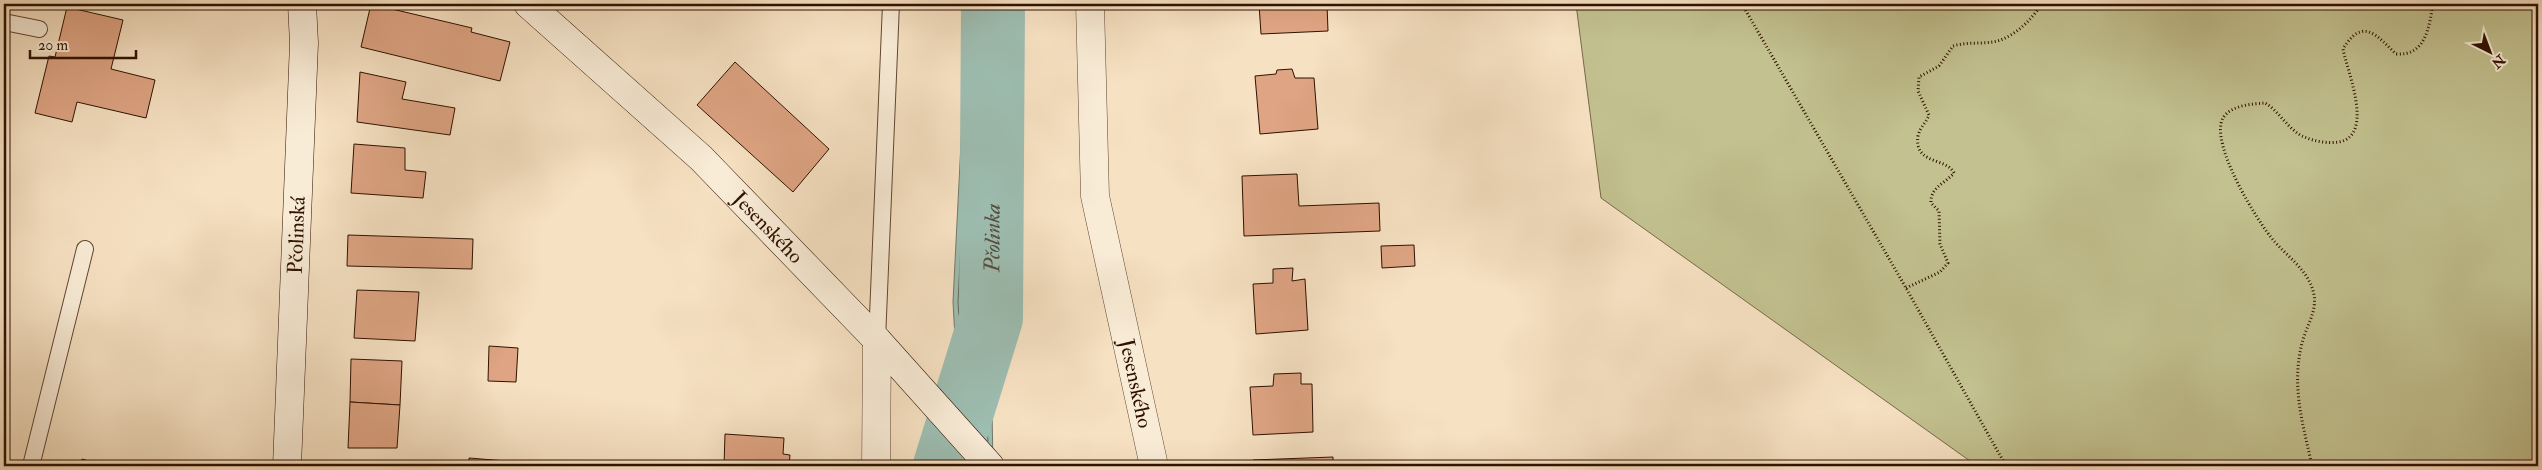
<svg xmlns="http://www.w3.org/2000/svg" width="2542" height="470" font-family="'IM FELL Double Pica',serif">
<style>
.green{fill:#c2c18f;stroke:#786948}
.water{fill:#9dbeb2;stroke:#71796b}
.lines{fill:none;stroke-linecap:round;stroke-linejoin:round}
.shore{stroke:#666859;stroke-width:1}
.river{stroke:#9dbeb2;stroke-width:64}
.building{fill:#dea483;stroke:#2f1100}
.lane-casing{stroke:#614530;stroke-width:18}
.street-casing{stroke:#614530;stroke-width:29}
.secondary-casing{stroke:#2f1100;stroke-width:29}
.path{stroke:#2f1100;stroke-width:3;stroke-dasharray:1 2.5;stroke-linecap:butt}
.lane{stroke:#f9ecd7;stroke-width:16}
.street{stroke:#f9ecd7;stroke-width:28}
.secondary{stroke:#f9ecd7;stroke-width:28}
.labels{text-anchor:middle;stroke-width:4;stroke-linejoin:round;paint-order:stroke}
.street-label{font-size:21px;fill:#2f1100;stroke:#f9ecd7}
.water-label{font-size:22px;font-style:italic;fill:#564e3e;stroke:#f9ecd7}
</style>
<rect width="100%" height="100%" fill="#f6e1c2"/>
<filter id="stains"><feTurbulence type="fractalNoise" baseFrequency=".004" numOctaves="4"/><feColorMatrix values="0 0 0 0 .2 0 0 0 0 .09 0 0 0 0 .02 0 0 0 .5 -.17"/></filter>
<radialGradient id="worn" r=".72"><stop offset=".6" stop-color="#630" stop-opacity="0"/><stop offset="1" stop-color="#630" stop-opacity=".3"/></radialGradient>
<polygon class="green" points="1576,4 2538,4 2538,466 1977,466 1601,198"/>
<polygon class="water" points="968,4 998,4 997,119 982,305 992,410 993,466 962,466 953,302"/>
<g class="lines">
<g class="shore">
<polyline points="965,415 958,302 973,4"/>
<polyline points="971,423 964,302 979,4"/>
<polyline points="982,434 971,304 986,119 987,4"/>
<polyline points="988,441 977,305 992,119 994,4"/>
</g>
<path class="river" id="s1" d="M945,466L991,318L993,4"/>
</g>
<g class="building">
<polygon points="371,4 472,28 471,32 510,42 500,81 361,47"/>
<polygon points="1259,4 1327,4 1328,31 1261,34"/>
<polygon points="67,7 123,20 111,69 155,80 146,118 77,102 72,122 35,113 49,56 55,57"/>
<polygon points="735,62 829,149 793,192 697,105"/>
<polygon points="1292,69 1295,78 1314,78 1318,129 1260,134 1255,76 1276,74 1277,70"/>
<polygon points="360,72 406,82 402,99 455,108 450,135 357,122"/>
<polygon points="354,144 405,148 405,170 426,172 423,198 351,193"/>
<polygon points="1297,174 1299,206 1379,203 1380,231 1244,236 1242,176"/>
<polygon points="348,235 473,239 472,269 347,266"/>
<polygon points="1414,245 1415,266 1382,268 1381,246"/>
<polygon points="1293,268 1292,281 1305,279 1308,330 1256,334 1253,284 1273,283 1273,269"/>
<polygon points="357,290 419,292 415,341 354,338"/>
<polygon points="489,346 518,348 516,382 488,381"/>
<polygon points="351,359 402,361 400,405 350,402"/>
<polygon points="1301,373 1301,384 1312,384 1313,432 1253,435 1250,387 1273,386 1274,374"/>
<polygon points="350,402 400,405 397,448 348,448"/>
<polygon points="725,434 784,438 783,454 790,455 789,466 724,466"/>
<polygon points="1333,457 1333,466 1253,466 1253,460"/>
<polygon points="469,458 518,462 517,466 469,466"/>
<polygon points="82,459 106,466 80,466"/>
</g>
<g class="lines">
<g class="lane-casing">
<g id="lane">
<polyline points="4,22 39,29"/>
<polyline points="877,340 891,4"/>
<polyline points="31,466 85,249"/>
</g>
</g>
<g class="street-casing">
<g id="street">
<path id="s2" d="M1090,4L1095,196L1154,466"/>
<polyline points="876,466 877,340"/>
</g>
</g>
<g class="secondary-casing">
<g id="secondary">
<path id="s3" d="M528,4L701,158L877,340L990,466"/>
<path id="s4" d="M287,466L304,43L302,4"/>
</g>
</g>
<g class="path">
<polyline points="1742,4 1906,288 2006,466"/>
<path d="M1906,288L1940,272L1948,263L1940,244L1939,211L1931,203C1930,187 1946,183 1954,173C1946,157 1914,165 1918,136C1920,127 1926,123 1929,115L1918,91L1919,77L1939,66L1953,46C1966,42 1980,44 1993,42C2014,38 2031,20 2042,4"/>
<path d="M2312,466C2303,424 2291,387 2302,343C2306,327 2317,312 2314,295C2310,272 2289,258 2274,241C2257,221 2209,143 2223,118C2231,105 2252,104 2265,103C2279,111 2287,128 2302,136C2313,141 2327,144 2339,142C2375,135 2347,71 2343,49C2363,16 2377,36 2396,54C2426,56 2429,27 2433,4"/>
</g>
<use href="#lane" class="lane"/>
<use href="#street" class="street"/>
<use href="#secondary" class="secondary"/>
</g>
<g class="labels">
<g class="street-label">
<text dy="7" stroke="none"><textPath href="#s3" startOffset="328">Jesenského</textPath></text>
<text dy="7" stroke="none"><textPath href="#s4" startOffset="231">Pčolinská</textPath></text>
<text dy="7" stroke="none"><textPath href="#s2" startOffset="384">Jesenského</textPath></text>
</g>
<g class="water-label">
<text dy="8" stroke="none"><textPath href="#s1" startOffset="235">Pčolinka</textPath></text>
</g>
</g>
<rect width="2542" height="470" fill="none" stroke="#f6e1c2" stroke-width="20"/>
<rect x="5" y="5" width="2532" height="460" fill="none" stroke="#2f1100" stroke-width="2.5"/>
<rect x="10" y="10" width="2522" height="450" fill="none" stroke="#2f1100"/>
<g transform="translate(2490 52) rotate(138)" stroke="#f9ecd7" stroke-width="4" paint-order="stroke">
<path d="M0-4L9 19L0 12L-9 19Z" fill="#2f1100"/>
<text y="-8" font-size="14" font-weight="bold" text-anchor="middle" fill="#2f1100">N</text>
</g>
<path d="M30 50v8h106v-8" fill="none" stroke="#2f1100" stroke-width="2.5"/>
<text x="38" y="50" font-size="15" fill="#2f1100" stroke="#f9ecd7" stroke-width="4" paint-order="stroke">20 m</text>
<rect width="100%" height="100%" filter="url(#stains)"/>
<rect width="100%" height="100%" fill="url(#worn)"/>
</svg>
